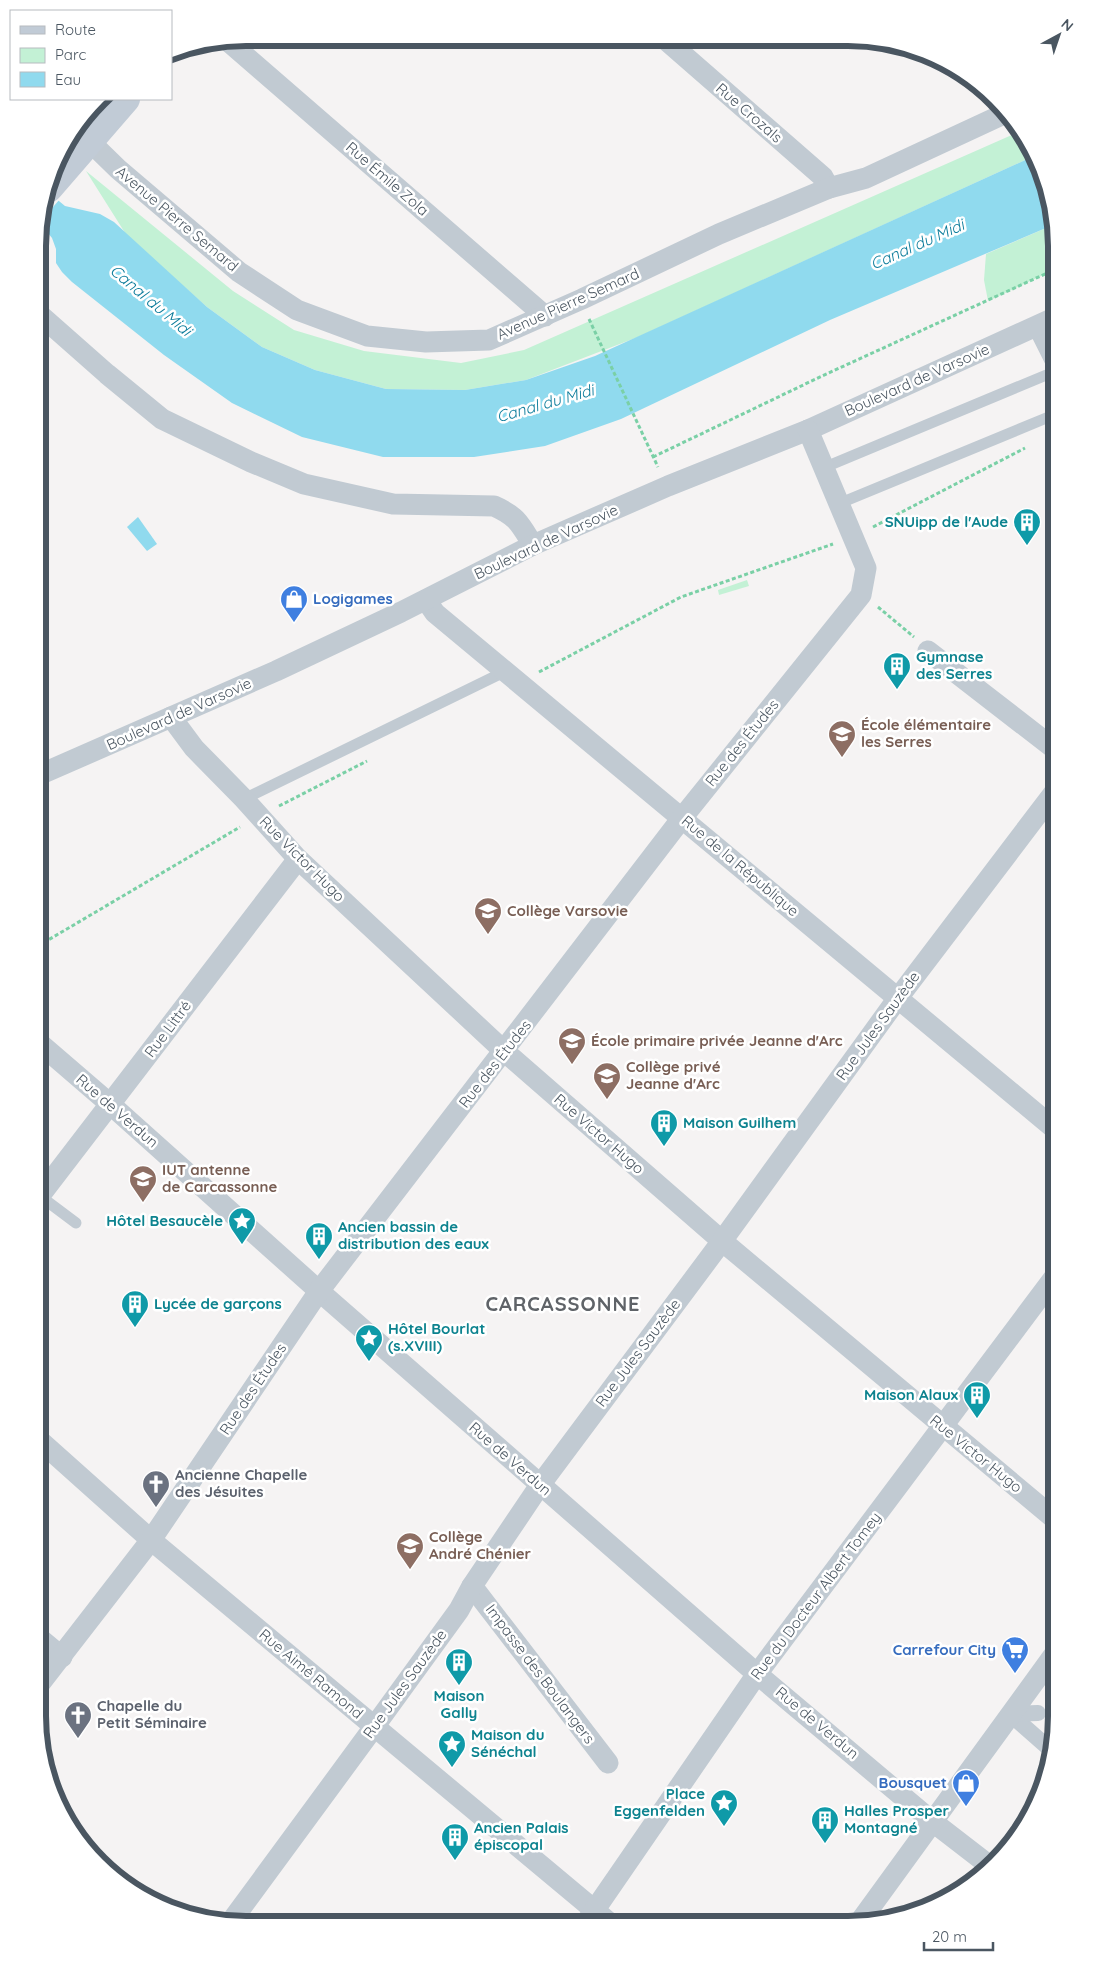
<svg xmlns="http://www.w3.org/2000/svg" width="1094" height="1962" font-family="Quicksand,sans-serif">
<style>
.green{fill:#c3f1d5}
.water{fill:#90daee}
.pier{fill:#f5f3f3}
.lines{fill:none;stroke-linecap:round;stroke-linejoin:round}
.path{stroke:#7ad0a6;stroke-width:3;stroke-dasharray:4 2.5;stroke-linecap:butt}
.service{stroke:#c1cad2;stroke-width:11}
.pedestrian{stroke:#c1cad2;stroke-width:16}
.minor{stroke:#c1cad2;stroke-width:21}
.secondary{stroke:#c1cbd6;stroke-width:28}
.labels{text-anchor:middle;stroke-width:5;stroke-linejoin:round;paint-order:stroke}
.street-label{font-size:15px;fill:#4a5661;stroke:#fff}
.culture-label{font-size:15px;font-weight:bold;fill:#0d838f;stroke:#fff;text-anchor:start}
.shop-label{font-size:15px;font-weight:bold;fill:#366cbe;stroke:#fff;text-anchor:end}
.education-label{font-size:15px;font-weight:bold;fill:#785e54;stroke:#fff;text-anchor:start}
.worship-label{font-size:15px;font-weight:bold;fill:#5b616d;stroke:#fff;text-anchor:start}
.water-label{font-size:16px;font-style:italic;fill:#0c7c9b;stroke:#fff}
.district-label{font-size:20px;font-weight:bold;letter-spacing:1px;fill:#5f6368;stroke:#fff}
.rim{fill:none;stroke:#4a5661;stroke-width:6}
</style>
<rect width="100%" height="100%" fill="#f5f3f3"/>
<g class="green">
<polygon points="1021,131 1034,156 638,337 526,380 465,390 386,389 315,370 262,347 207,307 127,236 86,171 233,291 294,330 364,351 461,363 524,350"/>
<polygon points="1053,225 1056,247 1056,269 988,301 984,280 986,254"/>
<polygon points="747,580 749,586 719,595 718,590"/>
</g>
<g class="water">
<polygon points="1034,156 1045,179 1053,225 830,320 621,419 545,446 474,457 383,457 302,437 232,403 164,355 72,282 62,272 56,263 56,249 52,238 39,222 48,192 65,206 100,214 114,222 207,307 262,347 315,370 386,389 465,390 526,380 595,356"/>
<polygon points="138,517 157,544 147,551 127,527"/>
</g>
<polygon class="pier" points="48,189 60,199 39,223 39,220"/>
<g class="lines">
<g class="path">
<polyline points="589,319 658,467"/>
<polyline points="653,457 822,376 1056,269"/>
<polyline points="873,527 1025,448"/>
<polyline points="878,607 914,637"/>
<polyline points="539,672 681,597 833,544"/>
<polyline points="279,806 367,761"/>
<polyline points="38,946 240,827"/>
</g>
<g class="service">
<polyline points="823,468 1056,371"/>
<polyline points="838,504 1056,414"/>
<polyline points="244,799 506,671"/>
<polyline points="40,1196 76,1223"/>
</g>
<g class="pedestrian">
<polyline points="1010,1714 1052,1751"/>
<polyline points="1010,1714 1038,1713"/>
</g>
<g class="minor">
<polyline points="666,40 823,177 829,188"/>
<polyline points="228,41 545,316"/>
<polyline points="78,130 118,169 239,272 297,310 367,336 426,342 489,340 582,299 719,234 829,188 866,178 1006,113"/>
<path d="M39,314L107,374L162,419L251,462L304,484L393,504L494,506C517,516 520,524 533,545"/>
<polyline points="1038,326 1056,362"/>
<polyline points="426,600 435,613 1056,1130"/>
<polyline points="928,651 1056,750"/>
<polyline points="171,717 194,748 244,799 298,859 504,1051 722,1241 1056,1520"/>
<polyline points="39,775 276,671 401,612 533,545 668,486 808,430 1056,317"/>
<polyline points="38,1042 110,1104 319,1291 757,1674 933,1822 990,1866"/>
<polyline points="38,1198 298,859"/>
<polyline points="38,1439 151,1540 611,1924"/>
<polyline points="472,1586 608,1763"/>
<polyline points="38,1637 62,1657"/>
<polyline points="38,1686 151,1540 319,1291 682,818 861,595 866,568 808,430"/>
<polyline points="230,1923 374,1727 459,1610 472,1586 540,1485 722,1241 898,998 1056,790"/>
<polyline points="859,1923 1056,1652"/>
<polyline points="585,1924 757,1674 1056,1275"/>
</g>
<polyline class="secondary" points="49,188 126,99"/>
</g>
<defs>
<g id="building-pin" transform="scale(1.4375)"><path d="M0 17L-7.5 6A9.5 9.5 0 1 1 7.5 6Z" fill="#0f9aa8" stroke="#fff"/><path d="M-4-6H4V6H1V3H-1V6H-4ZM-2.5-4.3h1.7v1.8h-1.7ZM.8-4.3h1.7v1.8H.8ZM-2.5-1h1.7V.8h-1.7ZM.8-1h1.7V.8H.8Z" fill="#fff"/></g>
<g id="shop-pin" transform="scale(1.4375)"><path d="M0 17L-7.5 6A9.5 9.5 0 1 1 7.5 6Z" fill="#3f7fe0" stroke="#fff"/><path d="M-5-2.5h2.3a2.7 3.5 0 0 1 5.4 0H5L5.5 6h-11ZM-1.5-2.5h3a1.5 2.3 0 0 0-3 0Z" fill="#fff"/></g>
<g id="school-pin" transform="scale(1.4375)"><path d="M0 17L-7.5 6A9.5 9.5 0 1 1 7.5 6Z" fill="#8d6e63" stroke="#fff"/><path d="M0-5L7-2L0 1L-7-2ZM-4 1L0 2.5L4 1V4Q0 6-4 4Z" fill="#fff"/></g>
<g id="university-pin" transform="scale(1.4375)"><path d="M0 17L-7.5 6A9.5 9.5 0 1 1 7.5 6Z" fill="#8d6e63" stroke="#fff"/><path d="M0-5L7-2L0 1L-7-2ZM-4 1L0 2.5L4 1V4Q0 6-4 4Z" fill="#fff"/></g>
<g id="sight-pin" transform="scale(1.4375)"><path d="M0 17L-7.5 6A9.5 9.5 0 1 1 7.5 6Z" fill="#0f9aa8" stroke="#fff"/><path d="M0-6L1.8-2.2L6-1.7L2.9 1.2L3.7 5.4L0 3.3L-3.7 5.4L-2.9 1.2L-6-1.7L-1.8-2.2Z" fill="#fff"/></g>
<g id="church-pin" transform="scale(1.4375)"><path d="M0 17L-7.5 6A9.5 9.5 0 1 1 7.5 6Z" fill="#6b7280" stroke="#fff"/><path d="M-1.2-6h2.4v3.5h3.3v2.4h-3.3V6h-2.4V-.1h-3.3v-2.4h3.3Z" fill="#fff"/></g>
<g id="supermarket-pin" transform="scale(1.4375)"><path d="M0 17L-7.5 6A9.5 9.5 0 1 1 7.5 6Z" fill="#3f7fe0" stroke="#fff"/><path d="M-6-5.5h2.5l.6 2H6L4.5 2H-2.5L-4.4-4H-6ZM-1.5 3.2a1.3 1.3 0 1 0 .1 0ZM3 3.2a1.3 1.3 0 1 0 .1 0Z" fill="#fff"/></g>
</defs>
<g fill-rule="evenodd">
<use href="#building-pin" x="1027" y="522"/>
<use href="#shop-pin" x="294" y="599"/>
<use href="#building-pin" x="897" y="666"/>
<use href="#school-pin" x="842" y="734"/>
<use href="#school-pin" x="488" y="911"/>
<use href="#school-pin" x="572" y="1041"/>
<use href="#school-pin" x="607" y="1076"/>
<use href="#building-pin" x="664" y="1123"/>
<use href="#university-pin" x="143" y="1179"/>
<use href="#sight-pin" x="242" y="1221"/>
<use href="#building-pin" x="319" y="1236"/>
<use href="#building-pin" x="135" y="1304"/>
<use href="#sight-pin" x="369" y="1338"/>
<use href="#building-pin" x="977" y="1395"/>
<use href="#church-pin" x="156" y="1484"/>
<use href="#school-pin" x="410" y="1546"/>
<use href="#supermarket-pin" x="1015" y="1650"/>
<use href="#building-pin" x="459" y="1662"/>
<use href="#church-pin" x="78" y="1715"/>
<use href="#sight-pin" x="452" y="1744"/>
<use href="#shop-pin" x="966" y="1783"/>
<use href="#sight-pin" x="724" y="1803"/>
<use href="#building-pin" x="825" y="1820"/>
<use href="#building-pin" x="455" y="1837"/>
</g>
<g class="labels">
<g class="street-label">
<text transform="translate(749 113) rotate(41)" y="5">Rue Crozals</text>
<text transform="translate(387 179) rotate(41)" y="5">Rue Émile Zola</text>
<text transform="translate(177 219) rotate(40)" y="5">Avenue Pierre Semard</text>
<text transform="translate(568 304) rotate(-24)" y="5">Avenue Pierre Semard</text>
<text transform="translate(917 380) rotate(-24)" y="5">Boulevard de Varsovie</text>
<text transform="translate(546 542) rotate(-25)" y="5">Boulevard de Varsovie</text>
<text transform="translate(179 714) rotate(-24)" y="5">Boulevard de Varsovie</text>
<text transform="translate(742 743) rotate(-51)" y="5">Rue des Études</text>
<text transform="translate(302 859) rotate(45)" y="5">Rue Victor Hugo</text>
<text transform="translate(740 866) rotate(40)" y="5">Rue de la République</text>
<text transform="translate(878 1026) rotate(-54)" y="5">Rue Jules Sauzède</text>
<text transform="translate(168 1029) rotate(-53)" y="5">Rue Littré</text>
<text transform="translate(495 1064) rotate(-52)" y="5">Rue des Études</text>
<text transform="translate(117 1111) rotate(41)" y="5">Rue de Verdun</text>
<text transform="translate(599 1134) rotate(41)" y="5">Rue Victor Hugo</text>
<text transform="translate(638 1353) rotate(-53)" y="5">Rue Jules Sauzède</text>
<text transform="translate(253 1389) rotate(-56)" y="5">Rue des Études</text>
<text transform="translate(976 1454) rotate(39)" y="5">Rue Victor Hugo</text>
<text transform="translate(510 1459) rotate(41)" y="5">Rue de Verdun</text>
<text transform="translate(816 1596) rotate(-53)" y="5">Rue du Docteur Albert Tomey</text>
<text transform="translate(311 1674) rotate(40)" y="5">Rue Aimé Ramond</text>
<text transform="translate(540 1674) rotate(53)" y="5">Impasse des Boulangers</text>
<text transform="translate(405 1684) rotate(-54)" y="5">Rue Jules Sauzède</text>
<text transform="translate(817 1723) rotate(40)" y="5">Rue de Verdun</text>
</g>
<g class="culture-label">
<text x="1008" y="527" text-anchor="end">SNUipp de l'Aude</text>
<text x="916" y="662">Gymnase<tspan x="916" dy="17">des Serres</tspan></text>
<text x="683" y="1128">Maison Guilhem</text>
<text x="223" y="1226" text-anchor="end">Hôtel Besaucèle</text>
<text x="338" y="1232">Ancien bassin de<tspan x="338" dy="17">distribution des eaux</tspan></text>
<text x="154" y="1309">Lycée de garçons</text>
<text x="388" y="1334">Hôtel Bourlat<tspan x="388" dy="17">(s.XVIII)</tspan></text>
<text x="958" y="1400" text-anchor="end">Maison Alaux</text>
<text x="459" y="1701" text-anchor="middle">Maison<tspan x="459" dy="17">Gally</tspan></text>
<text x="471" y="1740">Maison du<tspan x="471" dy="17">Sénéchal</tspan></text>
<text x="705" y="1799" text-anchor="end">Place<tspan x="705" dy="17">Eggenfelden</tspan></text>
<text x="844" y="1816">Halles Prosper<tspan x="844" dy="17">Montagné</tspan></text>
<text x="474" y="1833">Ancien Palais<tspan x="474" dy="17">épiscopal</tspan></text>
</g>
<g class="shop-label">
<text x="313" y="604" text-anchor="start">Logigames</text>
<text x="996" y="1655">Carrefour City</text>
<text x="947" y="1788">Bousquet</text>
</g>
<g class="education-label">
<text x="861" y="730">École élémentaire<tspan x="861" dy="17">les Serres</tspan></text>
<text x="507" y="916">Collège Varsovie</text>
<text x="591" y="1046">École primaire privée Jeanne d'Arc</text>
<text x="626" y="1072">Collège privé<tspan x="626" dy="17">Jeanne d'Arc</tspan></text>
<text x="162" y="1175">IUT antenne<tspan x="162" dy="17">de Carcassonne</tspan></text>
<text x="429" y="1542">Collège<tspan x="429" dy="17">André Chénier</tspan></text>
</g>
<g class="worship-label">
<text x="175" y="1480">Ancienne Chapelle<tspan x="175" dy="17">des Jésuites</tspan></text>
<text x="97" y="1711">Chapelle du<tspan x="97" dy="17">Petit Séminaire</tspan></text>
</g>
<g class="water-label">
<text transform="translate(917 244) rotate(-24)" y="6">Canal du Midi</text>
<text transform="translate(151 300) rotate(40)" y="6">Canal du Midi</text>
<text transform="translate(545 403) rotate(-16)" y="6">Canal du Midi</text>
</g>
<g class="district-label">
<text x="563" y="1311">CARCASSONNE</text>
</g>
</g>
<path d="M0 0H1094V1962H0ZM246 46H848A200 200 0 0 1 1048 246V1716A200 200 0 0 1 848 1916H246A200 200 0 0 1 46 1716V246A200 200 0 0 1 246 46Z" fill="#fff" fill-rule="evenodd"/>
<path class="rim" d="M246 46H848A200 200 0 0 1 1048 246V1716A200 200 0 0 1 848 1916H246A200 200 0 0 1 46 1716V246A200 200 0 0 1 246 46Z"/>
<rect x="10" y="10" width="162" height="90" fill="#ffffff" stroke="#b7bbc0"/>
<rect x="20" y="26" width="25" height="8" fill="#c1cbd6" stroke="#b7bbc0"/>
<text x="55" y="35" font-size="15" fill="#4a5661">Route</text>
<rect x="20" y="48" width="25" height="15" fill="#c3f1d5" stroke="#b7bbc0"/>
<text x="55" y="60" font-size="15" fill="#4a5661">Parc</text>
<rect x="20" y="72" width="25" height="15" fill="#90daee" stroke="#b7bbc0"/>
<text x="55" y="85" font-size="15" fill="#4a5661">Eau</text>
<g transform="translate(1059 35) rotate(40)" stroke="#ffffff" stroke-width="4" paint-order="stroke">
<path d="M0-4L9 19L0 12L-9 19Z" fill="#4a5661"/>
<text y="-8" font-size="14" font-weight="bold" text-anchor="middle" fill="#4a5661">N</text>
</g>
<path d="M924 1942v8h69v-8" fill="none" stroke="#4a5661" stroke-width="2.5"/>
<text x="932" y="1942" font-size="15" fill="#4a5661" stroke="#ffffff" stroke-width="4" paint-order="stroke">20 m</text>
</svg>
